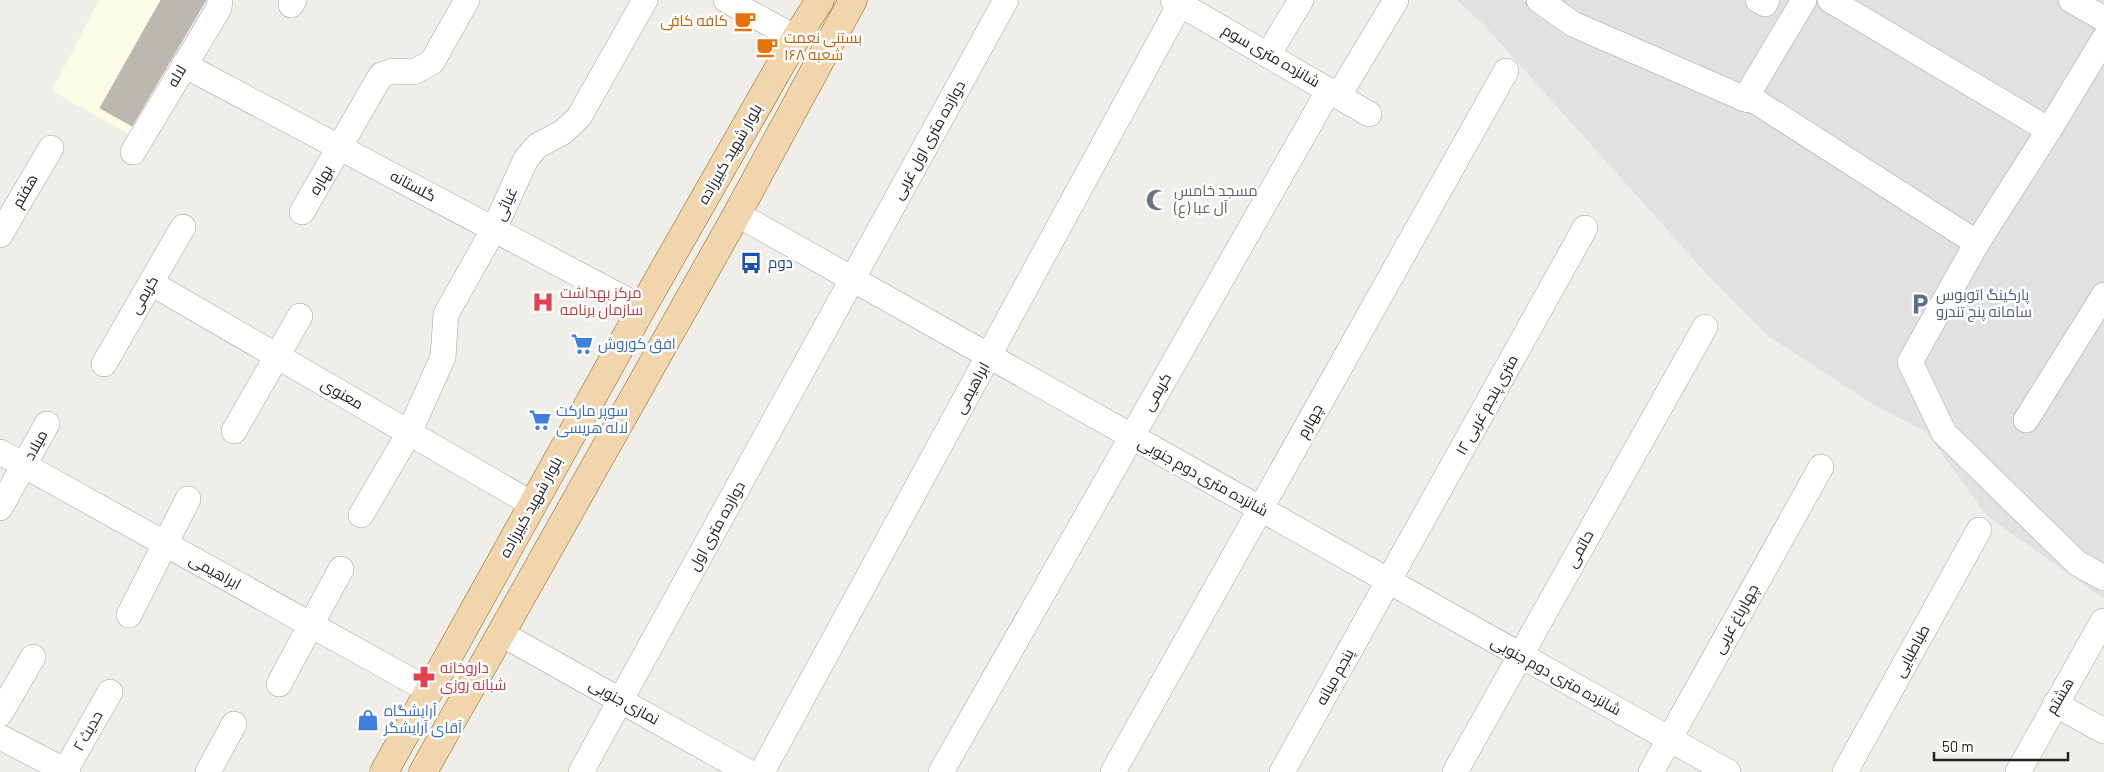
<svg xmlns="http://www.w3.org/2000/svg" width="2104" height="772" font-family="Barlow,Cairo,sans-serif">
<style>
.education{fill:#fbfce6}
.parking{fill:#e1e1e1}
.building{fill:#bdb7b2;stroke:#c0b6ad}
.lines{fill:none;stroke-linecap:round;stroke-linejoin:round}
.minor-casing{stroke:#a2a2a2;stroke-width:26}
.major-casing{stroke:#8b6613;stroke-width:29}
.minor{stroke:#fff;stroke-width:25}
.major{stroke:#f1d5ad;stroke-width:28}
.labels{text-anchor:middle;stroke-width:5;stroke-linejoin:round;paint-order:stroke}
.food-label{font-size:15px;fill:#c56008;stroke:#fff;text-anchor:end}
.street-label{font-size:15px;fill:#212121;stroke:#fff}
.worship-label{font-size:15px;fill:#5b616d;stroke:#fff;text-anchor:start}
.transit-label{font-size:15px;fill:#164399;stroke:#fff;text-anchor:start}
.health-label{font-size:15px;fill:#be3a42;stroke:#fff;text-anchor:start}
.service-label{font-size:15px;fill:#4e5e75;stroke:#fff;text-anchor:start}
.shop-label{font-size:15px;fill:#366cbe;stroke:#fff;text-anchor:start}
</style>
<rect width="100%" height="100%" fill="#f0eee9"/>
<polygon class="education" points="99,0 206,0 129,134 52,91"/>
<polygon class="parking" points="1457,0 2104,0 2104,599 1987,516 1926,432 1876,406 1768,336 1705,272 1484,25"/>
<polygon class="building" points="161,0 206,0 132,126 100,108"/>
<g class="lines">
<g class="minor-casing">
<g id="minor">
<polyline points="726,0 796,38"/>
<polyline points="1173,0 1369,114"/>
<polyline points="1539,0 1573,24 1745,99 1755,101 1977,243 1910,362 1944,433 2077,563 2104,578"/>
<polyline points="1758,0 1765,4 1767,0"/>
<polyline points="1830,0 2049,130"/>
<polyline points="2071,0 2104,19"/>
<polyline points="291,5 294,0"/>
<polyline points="1268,55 1301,0"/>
<polyline points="184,65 642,308"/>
<polyline points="1339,95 1396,0"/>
<polyline points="1745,99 1804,0"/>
<polyline points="133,152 219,8 220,0"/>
<polyline points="302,212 381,75 393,71 414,72 432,62 467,0"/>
<polyline points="737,214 1728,772"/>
<polyline points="0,235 51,148"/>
<polyline points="1977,243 2049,130 2104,39"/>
<polyline points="151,283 532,504"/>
<polyline points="104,364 183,227"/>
<polyline points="2026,420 2104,295"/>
<polyline points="234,431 300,316"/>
<polyline points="0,452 430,691"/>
<polyline points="0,508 47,424"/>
<polyline points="361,515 409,433 443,357 446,314 494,229 526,159 537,146 563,132 579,117 645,0"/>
<polyline points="129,615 188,499"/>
<polyline points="500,633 748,772"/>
<polyline points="279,684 341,569"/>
<polyline points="2055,704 2104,731"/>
<polyline points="0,714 33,657"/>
<polyline points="0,737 68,772"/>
<polyline points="65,771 110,692"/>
<polyline points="208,772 234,724"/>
<polyline points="581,772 1006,0"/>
<polyline points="762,772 1180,4"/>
<polyline points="941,772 1329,90"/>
<polyline points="1113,772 1506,71"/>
<polyline points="1282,772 1585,228"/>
<polyline points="1455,772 1705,327"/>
<polyline points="1651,772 1821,467"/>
<polyline points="1845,772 1979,530"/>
<polyline points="2018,772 2103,621"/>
</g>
</g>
<g class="major-casing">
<g id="major">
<polyline points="384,772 642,308 796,38 820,0"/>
<polyline points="423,772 737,214 853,0"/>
</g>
</g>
<use href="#minor" class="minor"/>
<use href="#major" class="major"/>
</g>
<defs>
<g id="cafe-bare" transform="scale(1.725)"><path d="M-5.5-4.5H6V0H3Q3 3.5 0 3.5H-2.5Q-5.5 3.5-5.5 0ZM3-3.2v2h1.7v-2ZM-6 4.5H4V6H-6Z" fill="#e8710a" stroke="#fff" stroke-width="2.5" paint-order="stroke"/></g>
<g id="mosque-bare" transform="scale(1.725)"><path d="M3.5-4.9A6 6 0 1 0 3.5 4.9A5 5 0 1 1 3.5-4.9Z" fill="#6b7280" stroke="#fff" stroke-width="2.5" paint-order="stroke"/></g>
<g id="bus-bare" transform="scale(1.725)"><path d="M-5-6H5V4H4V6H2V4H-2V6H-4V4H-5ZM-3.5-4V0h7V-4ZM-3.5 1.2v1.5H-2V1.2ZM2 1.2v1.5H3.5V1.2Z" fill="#1a4fb4" stroke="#fff" stroke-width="2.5" paint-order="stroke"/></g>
<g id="hospital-bare" transform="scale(1.725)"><path d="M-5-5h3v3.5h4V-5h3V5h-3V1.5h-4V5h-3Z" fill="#e0444e" stroke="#fff" stroke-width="2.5" paint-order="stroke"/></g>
<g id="parking-bare" transform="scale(1.725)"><path d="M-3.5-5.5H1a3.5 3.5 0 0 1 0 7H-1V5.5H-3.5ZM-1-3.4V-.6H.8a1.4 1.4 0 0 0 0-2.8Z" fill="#5c6f8a" stroke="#fff" stroke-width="2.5" paint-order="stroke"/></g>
<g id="supermarket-bare" transform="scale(1.725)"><path d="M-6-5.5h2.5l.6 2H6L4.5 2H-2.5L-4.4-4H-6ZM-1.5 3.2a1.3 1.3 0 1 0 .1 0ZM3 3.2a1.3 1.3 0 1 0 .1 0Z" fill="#3f7fe0" stroke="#fff" stroke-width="2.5" paint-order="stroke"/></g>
<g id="pharmacy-bare" transform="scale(1.725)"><path d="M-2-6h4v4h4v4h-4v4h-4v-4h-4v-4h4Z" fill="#e0444e" stroke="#fff" stroke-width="2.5" paint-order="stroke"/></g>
<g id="shop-bare" transform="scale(1.725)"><path d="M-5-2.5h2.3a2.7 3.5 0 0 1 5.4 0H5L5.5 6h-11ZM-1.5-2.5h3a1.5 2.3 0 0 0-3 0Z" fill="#3f7fe0" stroke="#fff" stroke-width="2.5" paint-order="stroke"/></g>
</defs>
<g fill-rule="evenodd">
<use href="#cafe-bare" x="745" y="21"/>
<use href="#cafe-bare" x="767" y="47"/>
<use href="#mosque-bare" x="1157" y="200"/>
<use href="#bus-bare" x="751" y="263"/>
<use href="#hospital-bare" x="543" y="302"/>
<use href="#parking-bare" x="1920" y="304"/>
<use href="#supermarket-bare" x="582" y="344"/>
<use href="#supermarket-bare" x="540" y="420"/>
<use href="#pharmacy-bare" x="424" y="677"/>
<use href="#shop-bare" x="368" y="720"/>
</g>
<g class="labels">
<g class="food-label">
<text x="728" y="26">کافه کافی</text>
<text x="784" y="43" text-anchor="start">بستنی نعمت<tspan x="784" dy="17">شعبه ۱۶۸</tspan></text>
</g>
<g class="street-label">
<text transform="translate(1271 56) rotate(30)" y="5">شانزده متری سوم</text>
<text transform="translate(177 76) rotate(-60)" y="5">لاله</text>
<text transform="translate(929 140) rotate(-61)" y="5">دوازده متری اول غربی</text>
<text transform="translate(730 154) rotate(-60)" y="5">بلوار شهید کبیرزاده</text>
<text transform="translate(321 180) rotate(-60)" y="5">بهاره</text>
<text transform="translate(413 186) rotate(28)" y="5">گلستانه</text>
<text transform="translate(25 191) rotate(-60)" y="5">هفتم</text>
<text transform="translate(506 204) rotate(-66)" y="5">غیاثی</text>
<text transform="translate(144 295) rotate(-60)" y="5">کریمی</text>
<text transform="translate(972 388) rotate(-61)" y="5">ابراهیمی</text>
<text transform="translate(1157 392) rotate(-60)" y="5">کریمی</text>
<text transform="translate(342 394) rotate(30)" y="5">معنوی</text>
<text transform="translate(1487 405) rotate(-61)" y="5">۱۲ متری پنجم غربی</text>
<text transform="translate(1310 421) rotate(-61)" y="5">چهارم</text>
<text transform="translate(36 445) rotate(-61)" y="5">میلاد</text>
<text transform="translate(1203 477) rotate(29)" y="5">شانزده متری دوم جنوبی</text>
<text transform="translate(531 507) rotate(-61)" y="5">بلوار شهید کبیرزاده</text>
<text transform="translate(717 526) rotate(-61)" y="5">دوازده متری اول</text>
<text transform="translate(1580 549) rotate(-61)" y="5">حاتمی</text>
<text transform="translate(215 572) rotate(29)" y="5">ابراهیمی</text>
<text transform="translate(1736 619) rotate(-61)" y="5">چهارباغ غربی</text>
<text transform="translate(1912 651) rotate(-61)" y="5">طباطبایی</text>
<text transform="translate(1556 676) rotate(29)" y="5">شانزده متری دوم جنوبی</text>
<text transform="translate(1335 677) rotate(-61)" y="5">پنجم میانه</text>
<text transform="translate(2060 696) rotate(-60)" y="5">هشتم</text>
<text transform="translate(624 702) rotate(29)" y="5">نمازی جنوبی</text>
<text transform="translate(88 731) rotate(-60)" y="5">حدیث ۲</text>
</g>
<g class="worship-label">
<text x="1174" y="196">مسجد خامس<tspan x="1174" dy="17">آل عبا (ع)</tspan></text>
</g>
<g class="transit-label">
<text x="768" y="268">دوم</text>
</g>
<g class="health-label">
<text x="560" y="298">مرکز بهداشت<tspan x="560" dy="17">سازمان برنامه</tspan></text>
<text x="440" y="673">داروخانه<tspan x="440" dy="17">شبانه روزی</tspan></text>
</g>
<g class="service-label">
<text x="1936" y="300">پارکینگ اتوبوس<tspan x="1936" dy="17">سامانه پنج تندرو</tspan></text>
</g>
<g class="shop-label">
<text x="598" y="349">افق کوروش</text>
<text x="556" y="416">سوپر مارکت<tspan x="556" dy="17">لاله هریسی</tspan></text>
<text x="384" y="716">آرایشگاه<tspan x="384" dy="17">آقای آرایشگر</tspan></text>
</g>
</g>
<path d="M1934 752v8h134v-8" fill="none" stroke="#212121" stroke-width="2.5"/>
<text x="1942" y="752" font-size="15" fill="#212121" stroke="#ffffff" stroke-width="4" paint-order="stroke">50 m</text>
</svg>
